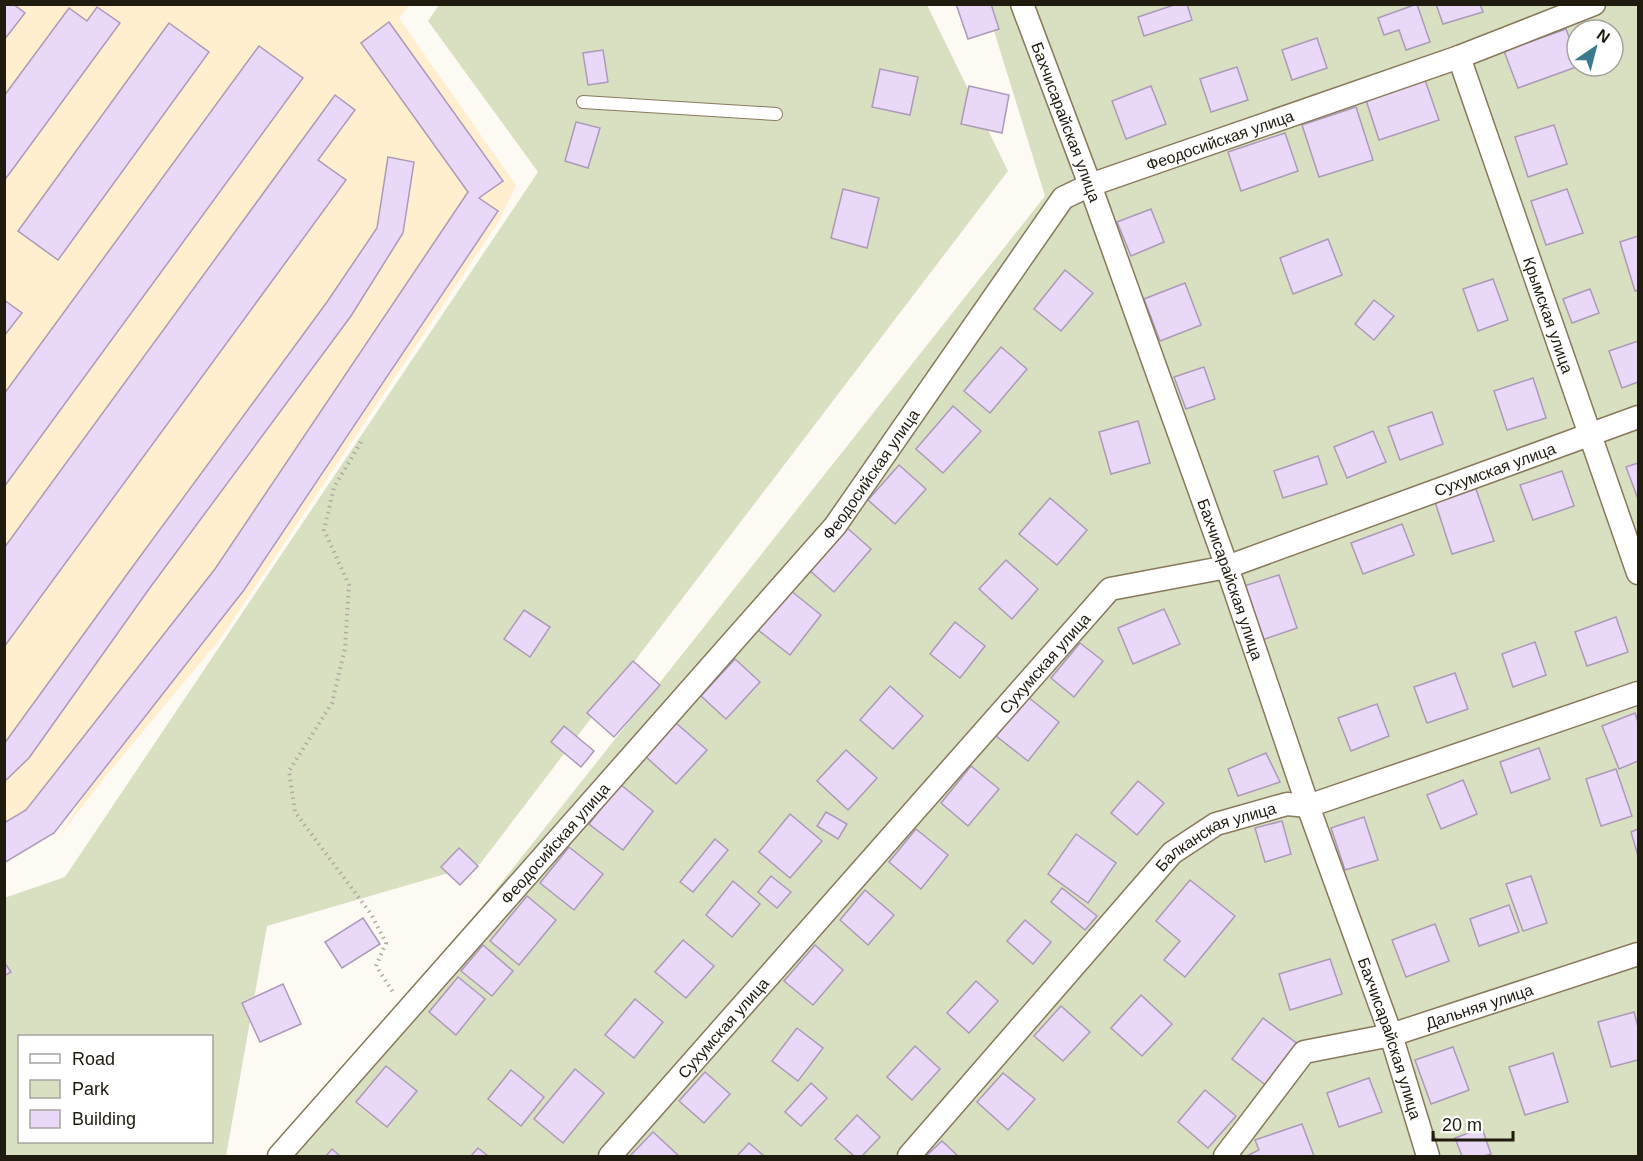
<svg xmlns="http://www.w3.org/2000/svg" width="1643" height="1161" font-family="Helvetica,sans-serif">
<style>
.built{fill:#ffefcf}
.green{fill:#d9dfc1;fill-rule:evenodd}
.building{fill:#e9d8f7;stroke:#ab9ab8;stroke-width:1.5}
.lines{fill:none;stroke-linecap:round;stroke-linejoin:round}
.service-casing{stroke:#87795b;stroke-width:14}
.minor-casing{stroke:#87795b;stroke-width:25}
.path{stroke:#afaba3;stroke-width:4;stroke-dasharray:1.5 4.5;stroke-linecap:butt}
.service{stroke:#fff;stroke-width:12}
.minor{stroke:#fff;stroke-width:22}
.labels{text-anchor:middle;stroke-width:5;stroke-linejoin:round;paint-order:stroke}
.street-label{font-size:16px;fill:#201b0f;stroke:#fff}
</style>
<rect width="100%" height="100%" fill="#fdfaf4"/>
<polygon class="built" points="5,5 409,5 399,18 516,185 499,221 221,638 105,777 58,838 159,676 5,853"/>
<g class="green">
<path d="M439,5H927L1008,171L480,864L267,926L226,1156H5L4,898L65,877L538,172L428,21ZM880,69L918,77L910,115L872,107ZM843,189L879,198L867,248L831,238ZM524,610L550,628L530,657L504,639ZM20,1036H212V1142H20Z"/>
<path d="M986,5H1638V1156H285L1045,196ZM1577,30H1613V66H1577Z"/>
</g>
<g class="building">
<polygon points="4,4 13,4 25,13 4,40"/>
<polygon points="956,4 991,4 999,29 968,39"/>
<polygon points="1177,4 1187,4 1192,20 1144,36 1138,17"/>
<polygon points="1417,4 1430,42 1406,50 1399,30 1384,35 1378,18"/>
<polygon points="1436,4 1480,4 1483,12 1443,24"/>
<polygon points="97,7 120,23 4,181 4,96 69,8 87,21"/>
<polygon points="389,22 503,181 479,198 498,211 244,590 54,833 4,863 4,823 26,810 215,569 468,192 361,43"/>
<polygon points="169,23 209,52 58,260 18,231"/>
<polygon points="1566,29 1577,59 1577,66 1579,66 1518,88 1504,51"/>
<polygon points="1317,38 1327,68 1292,80 1282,50"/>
<polygon points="259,46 303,78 4,487 4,394"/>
<polygon points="603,50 608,82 588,85 583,53"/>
<polygon points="1237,67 1248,100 1211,112 1200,79"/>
<polygon points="880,69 918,77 910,115 872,107"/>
<polygon points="1425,80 1439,120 1379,140 1366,100"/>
<polygon points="969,86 1009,95 1002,133 961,124"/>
<polygon points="1151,86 1166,124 1126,139 1112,101"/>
<polygon points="335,95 355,110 318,160 346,180 4,647 4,548"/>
<polygon points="1356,107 1373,160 1319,177 1302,125"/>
<polygon points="576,122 600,128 588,168 565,161"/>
<polygon points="1554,125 1567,164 1528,177 1515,137"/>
<polygon points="1285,133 1298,171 1241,191 1228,152"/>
<polygon points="388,157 414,162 403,233 351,316 149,589 29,758 4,782 4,744 128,573 327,302 377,228"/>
<polygon points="843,189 879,198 867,248 831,238"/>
<polygon points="1567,189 1583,233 1546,245 1531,201"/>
<polygon points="1151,209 1164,242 1131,256 1117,222"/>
<polygon points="1638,236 1638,290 1635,291 1620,242"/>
<polygon points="1328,239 1342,275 1293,294 1280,258"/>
<polygon points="1065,270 1093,293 1061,331 1034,309"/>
<polygon points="1493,279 1508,320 1478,331 1463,289"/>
<polygon points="1185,283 1201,325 1160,341 1144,299"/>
<polygon points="1590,289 1599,313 1572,323 1563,299"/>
<polygon points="4,300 22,313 4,336"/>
<polygon points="1374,300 1394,316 1374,340 1355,324"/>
<polygon points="1638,341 1638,382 1622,388 1609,351"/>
<polygon points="1001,347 1027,369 990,413 964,391"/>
<polygon points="1204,367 1215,399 1186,409 1174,377"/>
<polygon points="1533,378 1546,418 1507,430 1494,391"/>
<polygon points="953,406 981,431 943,473 916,449"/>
<polygon points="1432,412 1443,444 1400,460 1388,427"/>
<polygon points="1138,421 1150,463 1111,474 1099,432"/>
<polygon points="1373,431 1386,462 1347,478 1334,447"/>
<polygon points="1318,456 1327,484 1283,498 1274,471"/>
<polygon points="1638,463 1638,499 1626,467"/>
<polygon points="899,465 926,489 895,524 868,500"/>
<polygon points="1562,471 1574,506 1533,520 1520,485"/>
<polygon points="1476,489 1494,541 1452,554 1435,502"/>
<polygon points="1050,498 1087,530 1057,565 1019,534"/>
<polygon points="1402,524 1414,555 1363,574 1351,543"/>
<polygon points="846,527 871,549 834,592 808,569"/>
<polygon points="1006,560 1038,589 1012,619 979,589"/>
<polygon points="1279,575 1297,628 1262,640 1244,586"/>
<polygon points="790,590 821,615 790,655 758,630"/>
<polygon points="1164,609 1180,644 1133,664 1118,628"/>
<polygon points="524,610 550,627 530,657 504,639"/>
<polygon points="1616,617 1628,652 1587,666 1575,632"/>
<polygon points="955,622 985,646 960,678 930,654"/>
<polygon points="1535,642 1546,675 1513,687 1502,654"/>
<polygon points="1080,643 1103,661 1074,697 1051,678"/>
<polygon points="735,659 760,682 726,719 701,696"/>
<polygon points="633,661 660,685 614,737 587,713"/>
<polygon points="1455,673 1468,709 1427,723 1414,687"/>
<polygon points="890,686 923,716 893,749 860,720"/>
<polygon points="1028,697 1059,722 1028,761 996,736"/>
<polygon points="1377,704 1389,736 1351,751 1338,718"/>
<polygon points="1635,713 1638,722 1638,761 1619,769 1602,726"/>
<polygon points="676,723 707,750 676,784 646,757"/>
<polygon points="564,726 594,751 581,767 551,742"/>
<polygon points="1539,748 1550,779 1511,793 1500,762"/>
<polygon points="846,750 877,778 848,810 817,781"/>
<polygon points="1266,753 1280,782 1238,796 1228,769"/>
<polygon points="971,766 999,789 968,826 941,803"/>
<polygon points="1616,769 1632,816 1601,826 1586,779"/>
<polygon points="1463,780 1477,814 1441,829 1427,795"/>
<polygon points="1138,781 1164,803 1137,835 1111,813"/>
<polygon points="620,784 653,811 623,850 589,824"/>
<polygon points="826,812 847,824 838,839 817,826"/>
<polygon points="790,814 822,841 790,878 759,852"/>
<polygon points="1364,817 1378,860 1345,870 1331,828"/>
<polygon points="1282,821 1291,854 1265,862 1255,828"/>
<polygon points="916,829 948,855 921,889 889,862"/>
<polygon points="1638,829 1638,856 1631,832"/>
<polygon points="1076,834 1116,863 1088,903 1048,874"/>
<polygon points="715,839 728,850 693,892 680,882"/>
<polygon points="569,847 603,874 574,910 540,883"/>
<polygon points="459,848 478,866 460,885 441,867"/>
<polygon points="771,876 791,892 777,908 758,892"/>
<polygon points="1531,876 1547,923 1523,931 1506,884"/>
<polygon points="1190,880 1235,916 1185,977 1164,960 1180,941 1156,921"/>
<polygon points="733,881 760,904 732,937 706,915"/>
<polygon points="1062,888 1097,916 1085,930 1051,902"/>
<polygon points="865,890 894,915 868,945 840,920"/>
<polygon points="527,896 556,920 519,965 490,941"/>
<polygon points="1509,905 1519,932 1479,946 1470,919"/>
<polygon points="363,918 380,944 342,968 325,942"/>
<polygon points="1025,920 1051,942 1033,964 1007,941"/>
<polygon points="1435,924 1449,961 1406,977 1392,940"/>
<polygon points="683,940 714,966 686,998 655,972"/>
<polygon points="483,945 513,971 492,996 461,971"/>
<polygon points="815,945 843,970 813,1005 784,981"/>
<polygon points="1330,959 1342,994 1290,1010 1279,974"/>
<polygon points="4,962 11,972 4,976"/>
<polygon points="458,977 485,999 456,1035 429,1012"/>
<polygon points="976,981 998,1001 969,1033 947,1013"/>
<polygon points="283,984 301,1024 260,1042 242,1003"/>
<polygon points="1141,995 1172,1024 1142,1056 1111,1028"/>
<polygon points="635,999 663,1022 634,1058 605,1035"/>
<polygon points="1061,1006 1090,1032 1063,1061 1034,1036"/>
<polygon points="1634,1012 1638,1027 1638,1060 1611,1067 1598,1022"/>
<polygon points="1263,1018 1299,1045 1267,1086 1232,1059"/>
<polygon points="797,1028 823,1048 798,1081 772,1061"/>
<polygon points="915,1046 940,1069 912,1100 887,1077"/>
<polygon points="1453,1047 1469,1090 1431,1104 1415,1060"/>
<polygon points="1553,1053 1568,1102 1525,1115 1509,1067"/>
<polygon points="386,1066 417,1091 387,1127 356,1102"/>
<polygon points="575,1069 604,1093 563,1143 534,1119"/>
<polygon points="511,1070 544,1097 521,1126 488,1099"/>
<polygon points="705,1072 730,1094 704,1123 679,1101"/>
<polygon points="1003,1073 1035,1099 1008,1130 977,1102"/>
<polygon points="1369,1078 1382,1112 1339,1127 1327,1093"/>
<polygon points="811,1083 827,1098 801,1126 785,1112"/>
<polygon points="1205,1090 1236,1116 1208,1148 1178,1122"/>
<polygon points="857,1115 880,1137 862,1156 854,1156 835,1139"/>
<polygon points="1302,1124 1314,1156 1247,1156 1259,1150 1255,1140"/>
<polygon points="1482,1128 1491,1154 1484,1156 1462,1156 1455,1138"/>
<polygon points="653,1132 679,1156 630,1156"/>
<polygon points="942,1141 958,1156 926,1156"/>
<polygon points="749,1143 764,1156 737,1156"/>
<polygon points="478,1148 488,1156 471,1156"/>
<polygon points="332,1149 340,1156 326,1156"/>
</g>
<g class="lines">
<g class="service-casing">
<polyline id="service" points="583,102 776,114"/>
</g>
<g class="minor-casing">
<g id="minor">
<path id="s1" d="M1022,4L1090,185L1227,567L1308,806L1391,1035L1428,1156"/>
<path id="s2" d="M1459,57L1638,573"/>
<path id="s3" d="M279,1156L835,526L1063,198L1090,185L1459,57L1594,4"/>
<path id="s4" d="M610,1156L1110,589L1227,567L1638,417"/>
<path id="s5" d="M909,1156L1172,853L1216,824L1287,804L1308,806L1638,693"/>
<path id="s6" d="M1225,1156L1304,1052L1391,1035L1638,954"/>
</g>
</g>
<polyline class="path" points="361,442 334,487 324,530 349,585 345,648 332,703 289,771 295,812 371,914 386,943 376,966 393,992"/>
<use href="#service" class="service"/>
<use href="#minor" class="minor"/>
</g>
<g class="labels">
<g class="street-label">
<text dy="6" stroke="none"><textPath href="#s1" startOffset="126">Бахчисарайская улица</textPath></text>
<text dy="6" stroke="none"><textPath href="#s3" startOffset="1407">Феодосийская улица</textPath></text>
<text dy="6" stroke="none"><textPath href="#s2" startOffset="273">Крымская улица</textPath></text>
<text dy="6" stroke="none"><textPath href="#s4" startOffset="1160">Сухумская улица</textPath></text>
<text dy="6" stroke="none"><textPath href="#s3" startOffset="903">Феодосийская улица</textPath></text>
<text dy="6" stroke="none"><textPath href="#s1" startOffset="612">Бахчисарайская улица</textPath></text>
<text dy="6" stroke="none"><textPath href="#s4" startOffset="657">Сухумская улица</textPath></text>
<text dy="6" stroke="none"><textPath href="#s5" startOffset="448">Балканская улица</textPath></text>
<text dy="6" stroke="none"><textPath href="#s3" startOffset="417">Феодосийская улица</textPath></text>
<text dy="6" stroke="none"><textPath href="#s6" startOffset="312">Дальняя улица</textPath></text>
<text dy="6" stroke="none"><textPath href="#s4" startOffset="171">Сухумская улица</textPath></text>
<text dy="6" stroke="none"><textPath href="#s1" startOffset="1098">Бахчисарайская улица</textPath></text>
</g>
</g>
<rect width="1643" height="1161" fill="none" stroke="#201b0f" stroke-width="12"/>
<rect x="18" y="1035" width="195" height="108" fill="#ffffff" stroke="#a6a49f" stroke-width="1.5"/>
<rect x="30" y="1054" width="30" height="9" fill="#ffffff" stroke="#a6a49f" stroke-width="1.5"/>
<text x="72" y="1065" font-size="18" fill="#201b0f">Road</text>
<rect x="30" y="1080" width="30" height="18" fill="#d9dfc1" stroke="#a6a49f" stroke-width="1.5"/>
<text x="72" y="1095" font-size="18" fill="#201b0f">Park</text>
<rect x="30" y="1110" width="30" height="18" fill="#e9d8f7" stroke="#a6a49f" stroke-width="1.5"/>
<text x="72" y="1125" font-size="18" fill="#201b0f">Building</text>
<g transform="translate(1595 48) rotate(35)"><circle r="28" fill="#ffffff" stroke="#a6a49f" stroke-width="1.5"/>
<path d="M0-4.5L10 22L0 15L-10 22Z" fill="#3a7a8e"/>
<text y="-9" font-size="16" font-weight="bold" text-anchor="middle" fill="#201b0f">N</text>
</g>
<path d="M1433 1131v9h80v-9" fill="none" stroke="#201b0f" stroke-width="3"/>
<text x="1442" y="1131" font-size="18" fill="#201b0f" stroke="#ffffff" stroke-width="4.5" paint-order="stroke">20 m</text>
</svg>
